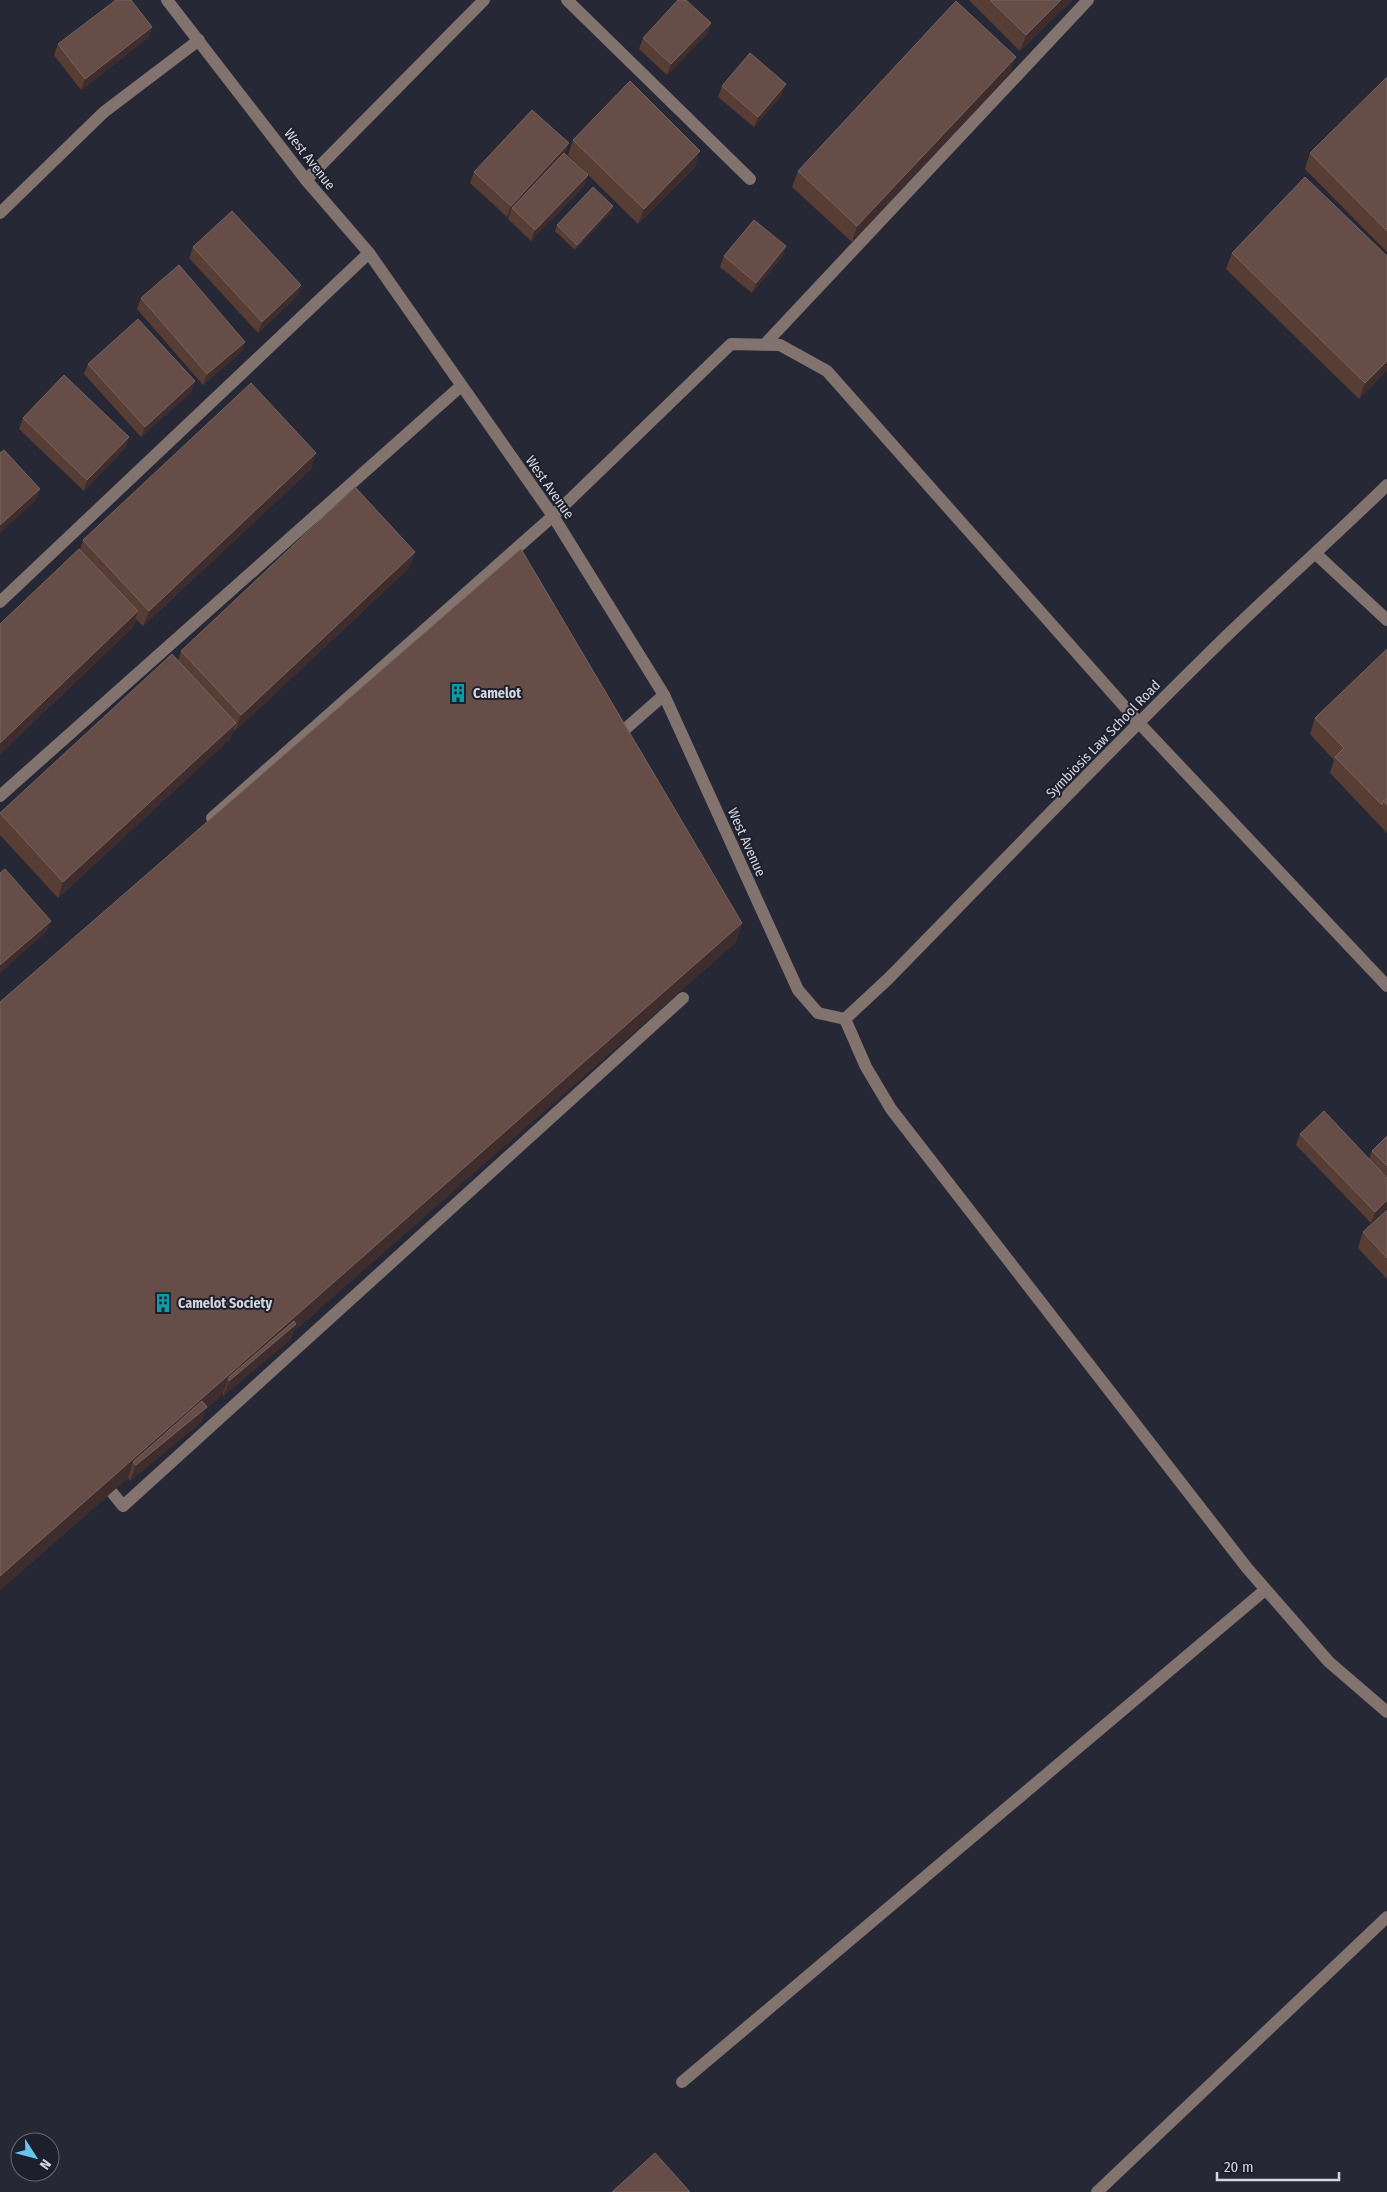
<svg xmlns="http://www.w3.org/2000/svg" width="1387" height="2192" font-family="'Fira Sans Condensed',sans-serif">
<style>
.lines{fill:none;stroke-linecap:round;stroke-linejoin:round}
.minor{stroke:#82736e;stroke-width:12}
.wall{fill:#583d35}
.shaded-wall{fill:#3f2d2e}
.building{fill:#664d47;stroke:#77635f}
.labels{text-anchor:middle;stroke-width:4;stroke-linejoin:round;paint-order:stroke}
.street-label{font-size:14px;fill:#d5d7e0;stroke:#1d1f2c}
.poi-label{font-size:14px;font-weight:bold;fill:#d5d7e0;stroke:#1d1f2c;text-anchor:start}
</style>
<rect width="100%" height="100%" fill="#262836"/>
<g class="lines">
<g class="minor">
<polyline points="167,0 306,180 369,253 553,516 664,695 798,990 818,1013 845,1019"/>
<polyline points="567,0 750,179"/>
<polyline points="306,180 484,0"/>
<polyline points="0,213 104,112 199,40"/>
<polyline points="765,344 1088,0"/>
<polyline points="1316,554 1387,620"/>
<polyline points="0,602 369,253"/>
<polyline points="615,738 664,695"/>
<polyline points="0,796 461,386"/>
<polyline points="212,818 553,516 731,344 780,345 827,371 1139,723 1387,986"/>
<polyline points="845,1019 866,1067 891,1109 1247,1568 1329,1662 1387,1712"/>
<path d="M845,1019L888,979C993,872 1096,764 1203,659C1263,599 1327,544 1387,485"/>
<polyline points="102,1480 123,1506 683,998"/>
<polyline points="682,2082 1265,1590"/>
<polyline points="1097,2192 1387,1917"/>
</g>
</g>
<g class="wall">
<polygon points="969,0 1072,0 1020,51"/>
<polygon points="711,23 707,34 667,75 639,49 643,38"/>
<polygon points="152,27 148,38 81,90 54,55 58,44"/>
<polygon points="1010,73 852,242 792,187 798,171"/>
<polygon points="1387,77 1387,252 1305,169 1310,153"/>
<polygon points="722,86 782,95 754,127 718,97"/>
<polygon points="573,140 695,167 638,224 568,155"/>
<polygon points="565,154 584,186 531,241 508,219 510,214 507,217 470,183 474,172"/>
<polygon points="613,206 611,212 575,250 555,231 557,225"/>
<polygon points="786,246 782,257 752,293 720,267 724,256"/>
<polygon points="193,247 301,285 297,296 258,333 189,258"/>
<polygon points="1232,253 1387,256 1387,370 1359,399 1226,269"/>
<polygon points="141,298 245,342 241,352 203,385 137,309"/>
<polygon points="88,364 195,381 191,392 141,437 84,374"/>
<polygon points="23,418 129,437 125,448 84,491 19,429"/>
<polygon points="316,453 311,469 143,626 136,619 133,627 0,754 0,624 80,550 83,540"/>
<polygon points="415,552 409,568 235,731 234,729 230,739 58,898 0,835 0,813 178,660 181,651"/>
<polygon points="1387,649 1387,833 1330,773 1334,760 1310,734 1315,718"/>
<polygon points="742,923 735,943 293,1332 291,1339 223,1396 223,1393 206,1409 201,1422 130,1481 128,1478 0,1590 0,1002"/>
<polygon points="1300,1134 1369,1159 1372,1151 1387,1136 1387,1207 1371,1223 1296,1145"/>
<polygon points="1387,1210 1387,1279 1358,1248 1363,1232"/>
</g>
<g class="shaded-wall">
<polygon points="1061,0 1072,0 1020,51 1026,35"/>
<polygon points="711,23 707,34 667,75 671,64"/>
<polygon points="152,27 148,38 81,90 85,79"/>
<polygon points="1016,57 1010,73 852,242 857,226"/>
<polygon points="786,84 782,95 754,127 758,117"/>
<polygon points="569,143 565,154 512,208 510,214 507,217 511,206"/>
<polygon points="700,151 695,167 638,224 644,209"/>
<polygon points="588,175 584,186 531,241 535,230"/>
<polygon points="613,206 611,212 575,250 577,245"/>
<polygon points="786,246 782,257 752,293 756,283"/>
<polygon points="301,285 297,296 258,333 262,322"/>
<polygon points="245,342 241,352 203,385 207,374"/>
<polygon points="1387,361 1387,370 1359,399 1365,383"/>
<polygon points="195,381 191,392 141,437 145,427"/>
<polygon points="129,437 125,448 84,491 87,480"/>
<polygon points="316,453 311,469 143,626 149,611"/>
<polygon points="40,489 36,500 0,533 0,525"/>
<polygon points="415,552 409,568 235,731 241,715"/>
<polygon points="138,611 133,627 0,754 0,743"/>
<polygon points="236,723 230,739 58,898 63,882"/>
<polygon points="51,921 47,931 0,973 0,965"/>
<polygon points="742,923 735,943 293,1332 291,1339 223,1396 229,1381 229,1377 223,1393 206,1409 201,1422 130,1481 136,1465 133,1462 128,1478 0,1590 0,1576"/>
<polygon points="1387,1200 1387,1207 1371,1223 1375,1212"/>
</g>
<g class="building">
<polygon points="116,0 131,0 152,27 85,79 58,44"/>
<polygon points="678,0 686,0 711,23 671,64 643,38"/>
<polygon points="990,0 1061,0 1026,35"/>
<polygon points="956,1 1016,57 857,226 798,171"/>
<polygon points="750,53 786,84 758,117 722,86"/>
<polygon points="1387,77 1387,231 1310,153"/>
<polygon points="630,81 700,151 644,209 573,140"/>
<polygon points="532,110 569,143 511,206 474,172"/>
<polygon points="564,153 588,175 535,230 512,208"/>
<polygon points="1305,177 1387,256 1387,361 1365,383 1232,253"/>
<polygon points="593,187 613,206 577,245 557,225"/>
<polygon points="232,211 301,285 262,322 193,247"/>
<polygon points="754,220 786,246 756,283 724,256"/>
<polygon points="179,265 245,342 207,374 141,298"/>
<polygon points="138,319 195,381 145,427 88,364"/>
<polygon points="64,375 129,437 87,480 23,418"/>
<polygon points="251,383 316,453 149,611 83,540"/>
<polygon points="4,450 40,489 0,525 0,453"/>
<polygon points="355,487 415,552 241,715 181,651"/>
<polygon points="79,549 138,611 0,743 0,624"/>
<polygon points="521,549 742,923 0,1576 0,1002"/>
<polygon points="1387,649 1387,798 1383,801 1382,805 1335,757 1344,748 1315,718"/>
<polygon points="172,654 236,723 63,882 0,813"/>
<polygon points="1387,798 1387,805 1383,801"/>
<polygon points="5,869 51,921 0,965 0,873"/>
<polygon points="1324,1111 1387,1178 1387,1200 1375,1212 1300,1134"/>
<polygon points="1387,1136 1387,1166 1372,1151"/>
<polygon points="1387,1210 1387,1258 1363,1232"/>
<polygon points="294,1321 296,1324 229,1381 229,1377"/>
<polygon points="202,1401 207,1407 136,1465 133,1462"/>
<polygon points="655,2153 690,2192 612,2192"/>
</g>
<defs>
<g id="building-bare" transform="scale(1.5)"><path d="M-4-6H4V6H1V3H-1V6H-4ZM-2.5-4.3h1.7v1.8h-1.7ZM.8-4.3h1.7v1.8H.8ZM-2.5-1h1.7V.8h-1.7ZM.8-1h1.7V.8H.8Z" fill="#0f9aa8" stroke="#1d1f2c" stroke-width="2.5" paint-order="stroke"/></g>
</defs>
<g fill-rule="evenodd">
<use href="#building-bare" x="458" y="693"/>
<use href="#building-bare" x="163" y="1303"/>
</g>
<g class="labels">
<g class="street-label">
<text transform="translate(310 159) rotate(52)" y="5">West Avenue</text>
<text transform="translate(550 487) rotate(55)" y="5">West Avenue</text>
<text transform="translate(1103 739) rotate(-46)" y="5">Symbiosis Law School Road</text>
<text transform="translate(747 842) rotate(66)" y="5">West Avenue</text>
</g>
<g class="poi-label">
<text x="473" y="698">Camelot</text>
<text x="178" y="1308">Camelot Society</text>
</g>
</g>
<g transform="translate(35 2157) rotate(126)"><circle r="24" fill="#1d1f2c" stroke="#676974"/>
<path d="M0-4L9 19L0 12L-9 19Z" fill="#67c4ef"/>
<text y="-8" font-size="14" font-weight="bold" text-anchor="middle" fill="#d5d7e0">N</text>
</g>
<path d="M1217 2172v8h122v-8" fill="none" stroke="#d5d7e0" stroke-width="2.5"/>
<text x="1224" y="2172" font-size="15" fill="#d5d7e0" stroke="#1d1f2c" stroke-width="4" paint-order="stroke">20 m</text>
</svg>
